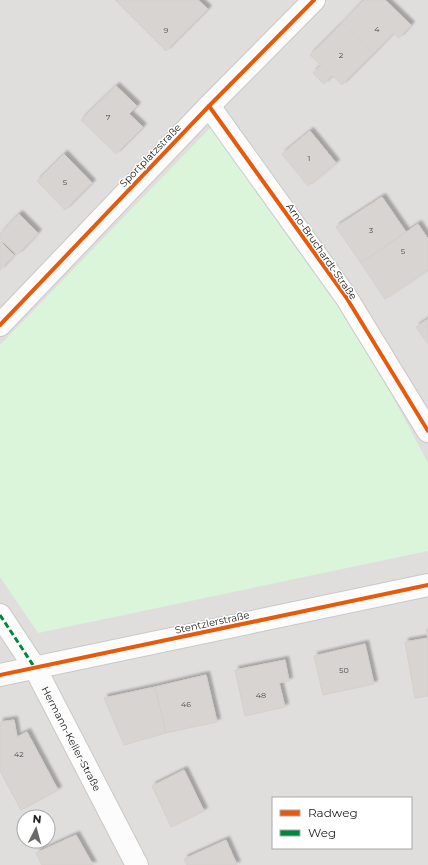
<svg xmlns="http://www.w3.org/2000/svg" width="428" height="865" font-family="Montserrat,sans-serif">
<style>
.residential{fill:#dfdedc;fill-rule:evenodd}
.park{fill:#daf5da}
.building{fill:#d7d4d2;stroke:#d3d0cc;filter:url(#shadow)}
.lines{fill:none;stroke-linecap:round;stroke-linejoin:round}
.minor-casing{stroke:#c9c8c7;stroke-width:24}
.minor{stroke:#fdfcfc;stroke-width:22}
.quiet{stroke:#00873e;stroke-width:3;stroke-dasharray:6 3;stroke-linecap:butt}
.cycleway-casing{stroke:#fff;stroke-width:6}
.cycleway{stroke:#e8590c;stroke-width:4}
.labels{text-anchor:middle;stroke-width:3;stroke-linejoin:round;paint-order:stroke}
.number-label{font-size:8px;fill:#4f4e4e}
.street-label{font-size:10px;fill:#222;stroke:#fff}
</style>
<defs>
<filter id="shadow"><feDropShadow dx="3.5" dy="-3.5" stdDeviation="1" flood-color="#0004"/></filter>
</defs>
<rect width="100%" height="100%" fill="#f0eeeb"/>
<path class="residential" d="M0,0H428V865H0ZM273,798H411V848H273ZM24,817H48V841H24Z"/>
<polygon class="park" points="212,126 355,326 428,463 428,551 38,633 0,577 0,345"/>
<g class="building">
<polygon points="115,0 198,0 208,9 166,51"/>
<polygon points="364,0 385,0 411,25 399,38 393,33 373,54 342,23"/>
<polygon points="342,23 373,54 342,85 332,75 324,84 313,73 321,65 310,55"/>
<polygon points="116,86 137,106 129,114 143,127 116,154 81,120"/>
<polygon points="310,131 336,163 308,186 282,154"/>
<polygon points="64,154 92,183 65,210 37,181"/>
<polygon points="382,197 406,232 361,263 336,227"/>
<polygon points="19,214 38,233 17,255 0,239 0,234"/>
<polygon points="418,224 428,239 428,270 385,299 361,263"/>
<polygon points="0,241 14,255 0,270"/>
<polygon points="428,319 428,344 416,327"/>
<polygon points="426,629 428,629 428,696 415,698 405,642 428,638"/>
<polygon points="365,644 374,684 323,695 314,656"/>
<polygon points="285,660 289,681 279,683 285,707 245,716 235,670"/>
<polygon points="206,675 217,722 166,733 155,687"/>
<polygon points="155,687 166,733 124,745 104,698"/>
<polygon points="14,720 17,737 27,732 58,790 21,810 0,771 0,722"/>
<polygon points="184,770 204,811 171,827 152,786"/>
<polygon points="76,835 93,865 42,865 36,853"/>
<polygon points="226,840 237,865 187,865 184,859"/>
</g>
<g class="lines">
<g class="minor-casing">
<g id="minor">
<polyline points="209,106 346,297 428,431"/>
<polyline points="0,325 209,106 314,0"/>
<path id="s1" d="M0,615L35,668L137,865"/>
<polyline points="0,675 428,585"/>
</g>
</g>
<use href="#minor" class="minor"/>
<polyline class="quiet" points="0,615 35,668"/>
<g class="cycleway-casing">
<g id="cycleway">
<polyline points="209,106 346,297 428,431"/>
<polyline points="0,325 209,106 314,0"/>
<polyline points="0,675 428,585"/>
</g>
</g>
<use href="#cycleway" class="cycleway"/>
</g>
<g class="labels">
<g class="number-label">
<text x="377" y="32">4</text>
<text x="166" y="33">9</text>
<text x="341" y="58">2</text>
<text x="108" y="120">7</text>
<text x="309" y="161">1</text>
<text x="65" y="185">5</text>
<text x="371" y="233">3</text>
<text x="403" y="254">5</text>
<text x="344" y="673">50</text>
<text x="261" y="698">48</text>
<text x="186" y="707">46</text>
<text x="19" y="757">42</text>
</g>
<g class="street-label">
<text transform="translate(150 155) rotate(-46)" y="4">Sportplatzstraße</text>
<text transform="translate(322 251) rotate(55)" y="4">Arno-Bruchardt-Straße</text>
<text transform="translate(212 622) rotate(-12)" y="4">Stentzlerstraße</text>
<text dy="4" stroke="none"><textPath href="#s1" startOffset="143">Hermann-Keller-Straße</textPath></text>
</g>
</g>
<rect x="272" y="797" width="140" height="52" fill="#ffffff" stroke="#a7a7a7"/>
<rect x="280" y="810" width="20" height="6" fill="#e8590c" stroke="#a7a7a7"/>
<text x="308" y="817" font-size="12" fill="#222222">Radweg</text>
<rect x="280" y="830" width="20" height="6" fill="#00873e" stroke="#a7a7a7"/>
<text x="308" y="837" font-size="12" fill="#222222">Weg</text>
<g transform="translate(36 829) rotate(6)"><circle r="19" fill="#ffffff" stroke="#a7a7a7"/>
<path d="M0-3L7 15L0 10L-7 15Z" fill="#6a6968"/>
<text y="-6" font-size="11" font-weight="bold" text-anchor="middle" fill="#222222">N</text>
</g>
</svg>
